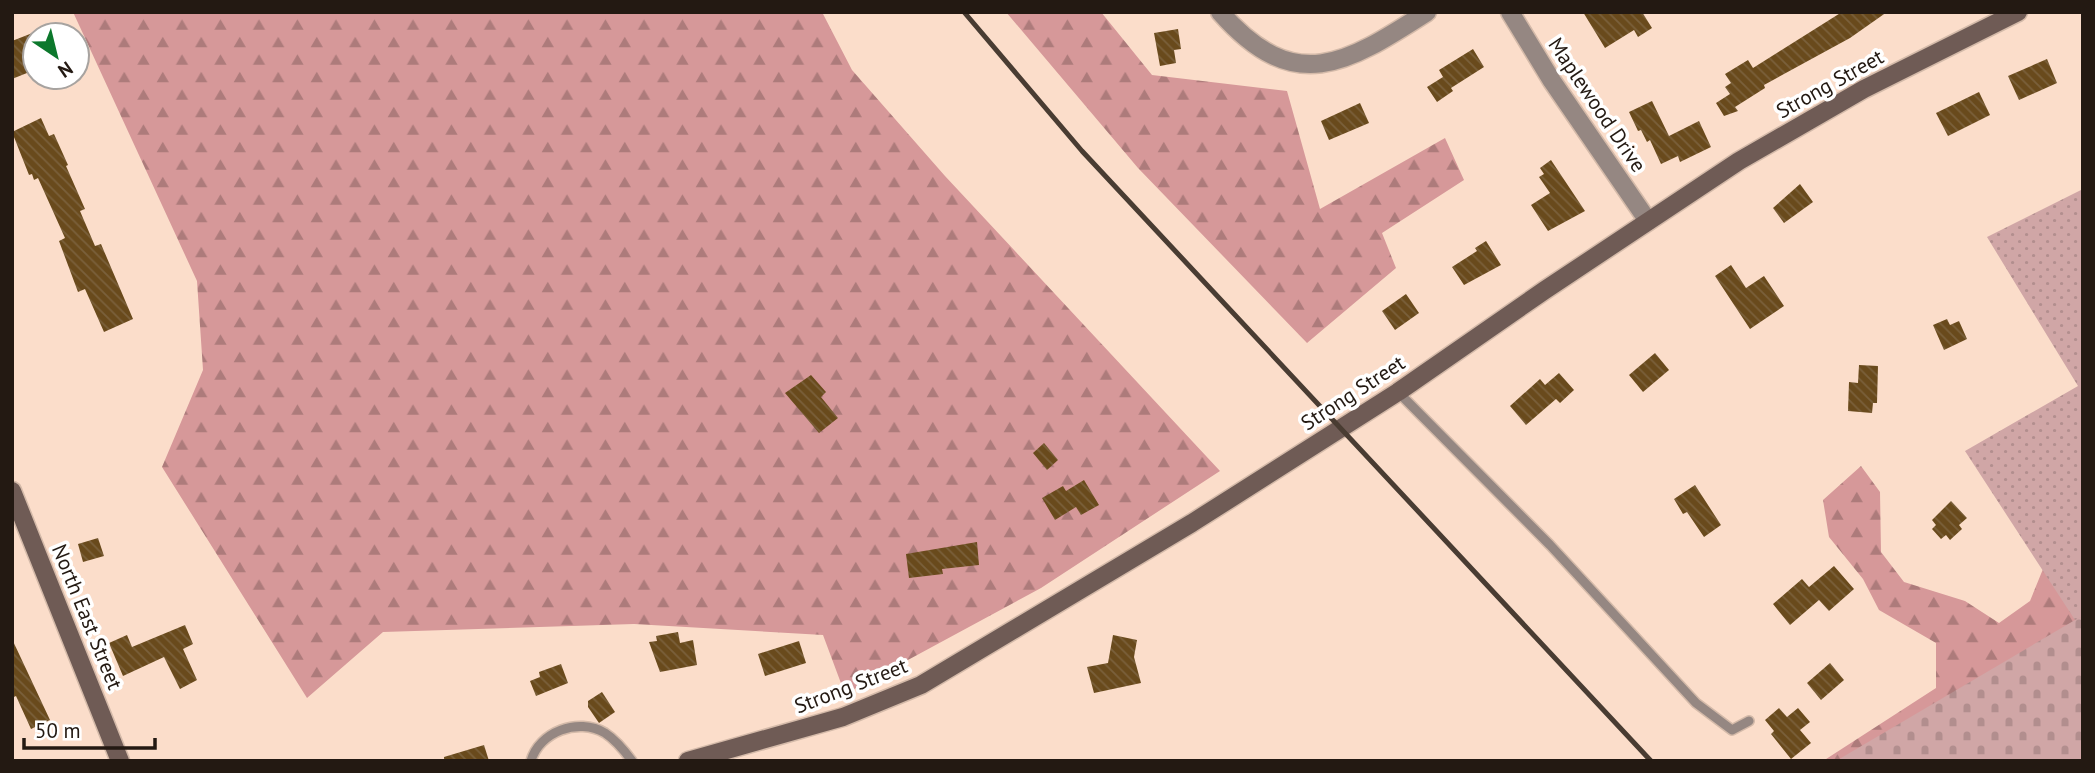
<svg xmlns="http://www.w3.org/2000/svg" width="2095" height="773" font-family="'PT Sans',sans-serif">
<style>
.forest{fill:url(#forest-firs)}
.cemetery{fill:url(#cemetery-stones)}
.park{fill:url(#park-dots)}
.building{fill:url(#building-back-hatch)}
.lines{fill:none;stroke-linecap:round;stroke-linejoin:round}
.service-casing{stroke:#d4baa9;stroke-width:12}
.minor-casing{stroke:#d4baa9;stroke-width:21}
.secondary-casing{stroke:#d4baa9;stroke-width:21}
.service{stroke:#958782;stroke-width:9}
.minor{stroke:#958782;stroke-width:18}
.secondary{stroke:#6f5b55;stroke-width:18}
.rail{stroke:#493c32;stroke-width:5}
.labels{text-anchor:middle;stroke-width:7;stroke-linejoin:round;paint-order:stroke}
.street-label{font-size:21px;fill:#231912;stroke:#fff}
</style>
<defs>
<pattern id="forest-firs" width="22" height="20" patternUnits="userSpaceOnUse" patternTransform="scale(1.75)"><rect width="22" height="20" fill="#d69899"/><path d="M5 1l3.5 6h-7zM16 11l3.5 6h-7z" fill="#ad7b7b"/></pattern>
<pattern id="cemetery-stones" width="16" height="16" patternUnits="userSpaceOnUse" patternTransform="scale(1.75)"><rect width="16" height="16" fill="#d0a6a6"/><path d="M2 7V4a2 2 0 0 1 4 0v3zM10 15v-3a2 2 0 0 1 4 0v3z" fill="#b28e8e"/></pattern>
<pattern id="park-dots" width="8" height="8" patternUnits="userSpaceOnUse" patternTransform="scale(1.75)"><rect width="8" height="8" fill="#d0a6a6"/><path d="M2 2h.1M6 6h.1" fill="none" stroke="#b28e8e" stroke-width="1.8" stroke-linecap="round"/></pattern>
<pattern id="building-back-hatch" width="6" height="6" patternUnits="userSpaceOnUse" patternTransform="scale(1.75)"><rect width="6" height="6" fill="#694a1c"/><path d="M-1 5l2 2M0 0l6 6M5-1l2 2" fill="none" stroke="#7a603b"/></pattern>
</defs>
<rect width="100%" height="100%" fill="#fbddca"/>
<g class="forest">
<polygon points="73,12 822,12 852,70 945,176 1220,471 1041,588 845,694 823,635 634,624 383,632 307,698 162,467 203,370 197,281"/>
<polygon points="1006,12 1101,12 1152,75 1287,91 1320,209 1445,138 1464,180 1382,233 1396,268 1307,343 1138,168"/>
<polygon points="1861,466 1880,492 1881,552 1904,582 1965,601 1999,623 2030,601 2054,542 2083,551 2083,761 1823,761 1936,688 1936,643 1879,610 1863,579 1829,537 1823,500"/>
</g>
<polygon class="cemetery" points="2083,616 2083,761 1836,761 2075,620"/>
<polygon class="park" points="2083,189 2083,616 2075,620 1965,451 2078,386 1987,237"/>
<g class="building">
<polygon points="1583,12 1642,12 1652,28 1638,37 1634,30 1605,48"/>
<polygon points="1842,12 1887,12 1850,38 1764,85 1765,88 1735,107 1738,111 1724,116 1716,103 1730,94 1725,87 1731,83 1725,74 1748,60 1753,68"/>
<polygon points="1178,29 1181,49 1174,50 1176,63 1160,66 1154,33"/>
<polygon points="35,32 35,65 30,66 32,71 12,79 12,41"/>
<polygon points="1473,49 1484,67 1451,88 1453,91 1437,102 1427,87 1443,77 1439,70"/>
<polygon points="2047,59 2057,83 2019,100 2008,76"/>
<polygon points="1979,92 1990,115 1948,136 1936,113"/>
<polygon points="1652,101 1669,136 1699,121 1711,147 1680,162 1678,156 1661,164 1650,140 1647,142 1641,130 1638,131 1629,112"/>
<polygon points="1360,103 1369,123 1329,140 1321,121"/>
<polygon points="41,118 49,136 54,134 68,165 66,166 85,209 80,211 95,246 101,244 133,319 104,332 85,289 78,292 59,241 65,238 38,178 34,180 32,174 29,175 12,132"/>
<polygon points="1551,160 1585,211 1548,231 1531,205 1550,193 1539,177 1544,174 1540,168"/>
<polygon points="1800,184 1813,202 1784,223 1773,208"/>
<polygon points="1486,241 1501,265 1464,285 1452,267 1477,251 1475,248"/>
<polygon points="1731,265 1746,288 1764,276 1784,306 1750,329 1715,276"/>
<polygon points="1406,294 1419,313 1395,330 1382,311"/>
<polygon points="1947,319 1950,325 1959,321 1967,339 1944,350 1933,325"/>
<polygon points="1655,353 1669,370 1643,392 1629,375"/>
<polygon points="1859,365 1878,366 1877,403 1873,403 1872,413 1848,411 1849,382 1858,383"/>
<polygon points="1559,373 1574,390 1560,403 1556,399 1526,425 1510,406 1540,379 1545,385"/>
<polygon points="811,375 826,392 821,397 838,418 819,433 785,393"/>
<polygon points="1044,443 1058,460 1047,470 1033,453"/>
<polygon points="1084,480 1099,505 1081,515 1076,507 1055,520 1042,498 1063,486 1066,491"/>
<polygon points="1695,485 1721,525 1704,537 1687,512 1683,514 1674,499"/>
<polygon points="1951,501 1967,518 1959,525 1962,529 1950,540 1946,535 1941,539 1932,529 1936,525 1932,520"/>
<polygon points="98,538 104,556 83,562 78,544"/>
<polygon points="977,542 979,565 942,569 943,574 909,578 906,554"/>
<polygon points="1834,566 1854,589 1829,611 1819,600 1790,625 1773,604 1802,579 1809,587"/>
<polygon points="185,625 193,644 183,649 197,680 180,689 164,657 123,676 109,643 127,635 132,647"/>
<polygon points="678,632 680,643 693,640 697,665 660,672 649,642 657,641 656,636"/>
<polygon points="1113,635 1137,640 1134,657 1141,683 1094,693 1087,667 1108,663"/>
<polygon points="12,639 50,720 31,729 16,696 12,698"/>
<polygon points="799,641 806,663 765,676 758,654"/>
<polygon points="1830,663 1844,680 1821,700 1807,683"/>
<polygon points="561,664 568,683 536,696 530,681 540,677 539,672"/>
<polygon points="602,692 615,712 599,723 588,707 588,701"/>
<polygon points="1779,708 1787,717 1798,708 1810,722 1800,730 1811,743 1791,759 1771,734 1774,731 1765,720"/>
<polygon points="484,745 489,761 444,761 444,757"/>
</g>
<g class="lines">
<g class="service-casing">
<g id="service">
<polyline points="1398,392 1550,545 1696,703 1732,730 1749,721"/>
<path d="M531,761C539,732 578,717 605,733C616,740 624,750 632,761"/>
</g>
</g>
<g class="minor-casing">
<g id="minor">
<path d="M1220,12C1295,97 1346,64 1427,12"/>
<polyline points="1510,12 1552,81 1648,221"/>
</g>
</g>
<g class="secondary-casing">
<g id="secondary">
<polyline points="12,491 120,761"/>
<polyline points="688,761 843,717 921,685 1192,523 1398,392 1545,290 1739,161 1864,89 2018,12"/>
</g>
</g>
<use href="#service" class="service"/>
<use href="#minor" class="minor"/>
<use href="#secondary" class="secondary"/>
<polyline class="rail" points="964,12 1082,151 1651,761"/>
</g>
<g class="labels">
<g class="street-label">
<text transform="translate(1830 84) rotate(-29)" y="7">Strong Street</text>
<text transform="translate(1597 105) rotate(56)" y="7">Maplewood Drive</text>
<text transform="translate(1353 393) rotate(-33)" y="7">Strong Street</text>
<text transform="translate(87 617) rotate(68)" y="7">North East Street</text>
<text transform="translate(851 686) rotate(-21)" y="7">Strong Street</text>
</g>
</g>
<rect width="2095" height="773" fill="none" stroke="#231912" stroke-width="28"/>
<g transform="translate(56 56) rotate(145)"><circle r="33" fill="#ffffff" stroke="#a7a3a0" stroke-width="2"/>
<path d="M0-5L12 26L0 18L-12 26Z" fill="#0c782c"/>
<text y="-10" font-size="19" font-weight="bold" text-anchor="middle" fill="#231912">N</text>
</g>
<path d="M24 738v10h131v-10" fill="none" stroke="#231912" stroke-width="3.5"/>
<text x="35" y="738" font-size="21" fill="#231912" stroke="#ffffff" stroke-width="5" paint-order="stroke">50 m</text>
</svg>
